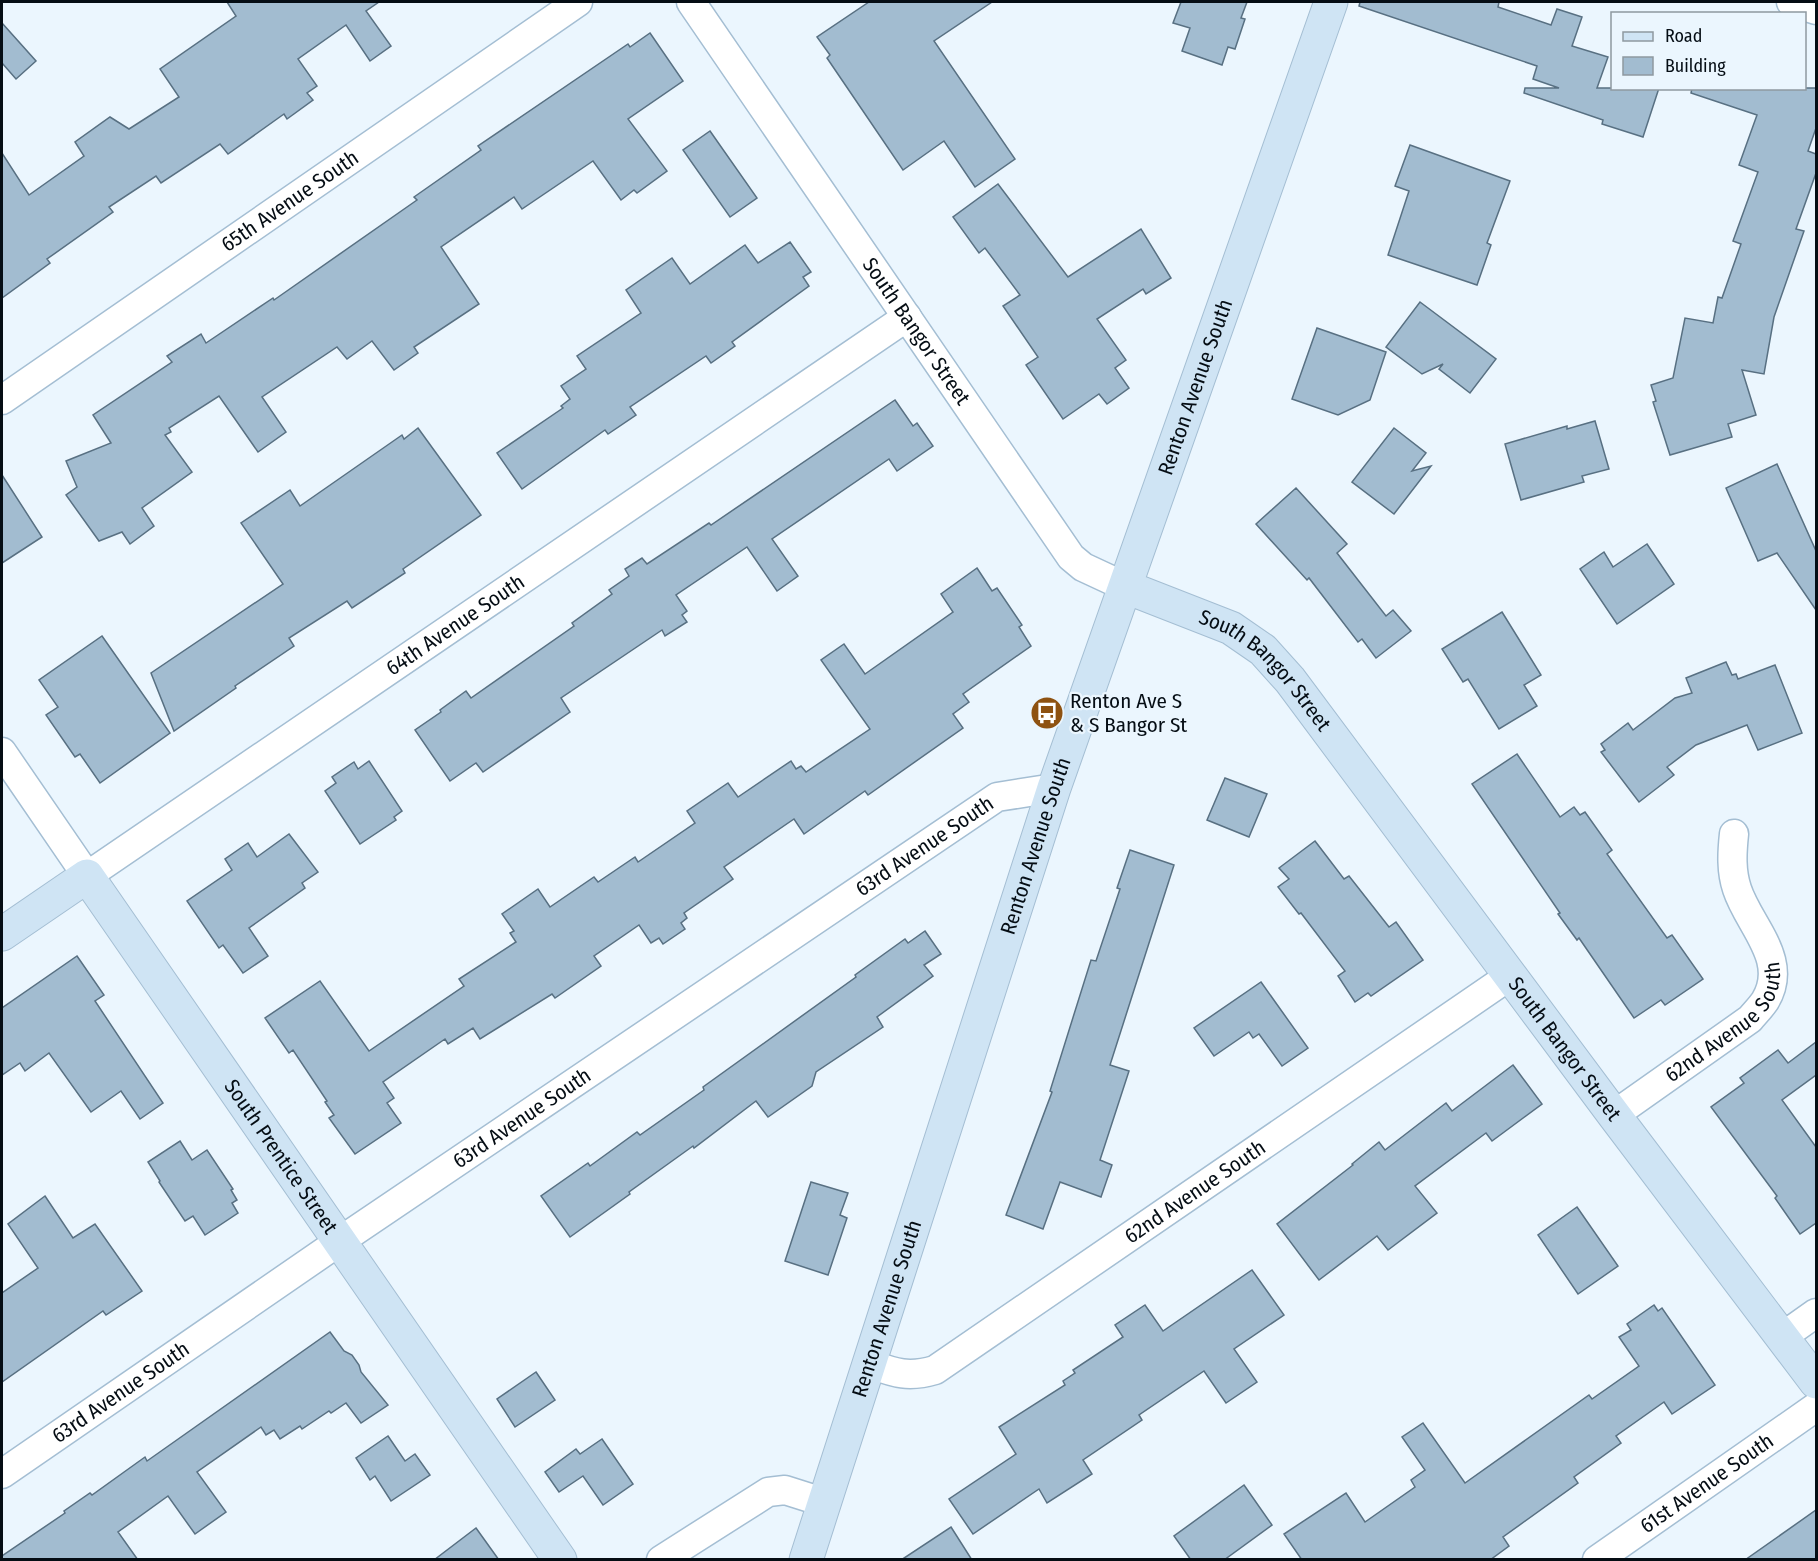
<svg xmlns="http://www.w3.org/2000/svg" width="1818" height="1561" font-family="'Fira Sans Condensed',sans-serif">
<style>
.building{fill:#a2bcd0;stroke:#587082;stroke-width:1.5}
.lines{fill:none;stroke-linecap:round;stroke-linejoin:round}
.street-casing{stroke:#a4bed3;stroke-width:31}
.secondary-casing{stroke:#a4bed3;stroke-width:35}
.street{stroke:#fff;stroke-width:28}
.secondary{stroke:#cfe4f4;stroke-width:33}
.labels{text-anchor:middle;stroke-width:4.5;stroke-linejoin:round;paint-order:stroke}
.street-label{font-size:21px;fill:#050d14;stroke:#ebf6fe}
.poi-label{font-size:21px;fill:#050d14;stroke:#ebf6fe;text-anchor:start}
</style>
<rect width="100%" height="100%" fill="#ebf6fe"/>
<g class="building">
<polygon points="227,2 379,2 366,11 391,46 370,61 346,25 298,59 317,86 307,93 313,100 287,119 284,114 228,154 220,144 161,183 156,176 109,207 113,212 47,259 50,263 2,298 2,153 29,195 84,156 75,142 110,117 129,129 179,97 160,69 236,16"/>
<polygon points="869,2 992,2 934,41 1015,159 975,187 944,141 903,170 827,58 830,55 817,37"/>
<polygon points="1181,2 1247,2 1241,18 1245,19 1235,49 1228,47 1222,65 1182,51 1190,28 1173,23"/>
<polygon points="1360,2 1499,2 1498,7 1551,25 1557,9 1582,17 1572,46 1608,57 1597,88 1659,88 1643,137 1602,124 1603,120 1524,93 1525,88 1559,88 1533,79 1537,66 1359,6"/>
<polygon points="2,23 36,61 16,79 2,63"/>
<polygon points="650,33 683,81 628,119 667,171 637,193 634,190 621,200 593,161 522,209 514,197 441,247 479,304 414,347 418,353 394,370 372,341 347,359 337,347 262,397 286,432 258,452 219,396 169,428 171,432 165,435 192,472 142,508 154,526 130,544 122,532 99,541 66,495 77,487 66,461 111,443 93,415 172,362 167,356 201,334 206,343 273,298 274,300 417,200 414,197 481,150 478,146 628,44 630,47"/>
<polygon points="1692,88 1816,88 1816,128 1808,151 1816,154 1816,173 1796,229 1804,231 1774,317 1764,374 1742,370 1756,415 1728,424 1732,437 1670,455 1653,402 1656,401 1651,385 1673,378 1685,318 1713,323 1718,297 1722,298 1741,244 1733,241 1758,172 1739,165 1757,115 1691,93"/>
<polygon points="710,131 757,198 730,217 683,150"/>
<polygon points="1410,145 1510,181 1487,243 1491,245 1477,285 1388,255 1409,191 1395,186"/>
<polygon points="998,184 1068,277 1141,229 1171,278 1146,294 1143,289 1097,319 1126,360 1115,368 1129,388 1107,404 1099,394 1063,419 1026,365 1038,357 1003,306 1020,295 985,248 979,253 953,217"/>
<polygon points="790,242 811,272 803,277 809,286 732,342 735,346 711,363 706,356 630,407 636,415 608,434 605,430 522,489 497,453 563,408 561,406 570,399 561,386 586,369 577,356 641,313 626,290 672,258 690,284 745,245 758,263"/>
<polygon points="1420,302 1496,359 1470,393 1439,369 1443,364 1422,374 1386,347"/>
<polygon points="1317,328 1386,352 1370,400 1338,415 1292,399"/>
<polygon points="895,400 913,426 917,423 933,446 897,471 889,459 772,539 798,576 777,591 747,547 676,595 687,611 682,615 687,622 665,636 662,630 561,698 570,712 483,772 476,763 450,781 415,730 441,712 440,710 466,691 471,698 574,626 572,623 612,594 609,590 629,576 625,569 642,558 647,564 709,523 711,525"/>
<polygon points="1595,421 1609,469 1582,476 1584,482 1521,500 1505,444 1567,426 1567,429"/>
<polygon points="418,428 481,515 403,569 405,573 352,608 347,601 289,638 294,646 235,686 236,688 174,731 151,673 283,584 241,523 290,490 300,506 402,435 404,439"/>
<polygon points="1394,428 1426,453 1412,471 1431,466 1394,514 1352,482"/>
<polygon points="1777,464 1816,551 1816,610 1777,553 1758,561 1726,488"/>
<polygon points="2,475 42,537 2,563"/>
<polygon points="1296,488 1347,544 1337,553 1386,616 1393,610 1411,631 1376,658 1362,639 1358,642 1309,578 1307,580 1256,524"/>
<polygon points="1647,544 1674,584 1617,624 1580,569 1604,552 1613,567"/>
<polygon points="977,568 992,591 997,588 1022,625 1019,627 1031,646 963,694 969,702 953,714 963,728 868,795 865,791 804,834 794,819 724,867 733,879 684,913 687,918 681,923 685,929 663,944 659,938 651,943 639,925 594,956 601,966 555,998 552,994 480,1039 473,1028 448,1044 445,1039 383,1082 394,1098 387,1103 401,1123 355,1154 329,1118 334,1115 325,1102 327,1101 293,1050 289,1053 265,1018 320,981 369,1051 464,986 459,979 516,942 510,933 514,931 502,914 538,889 550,907 594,877 598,882 635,857 638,862 695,823 687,811 728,783 738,797 791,761 796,769 801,766 806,772 870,729 821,660 844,644 865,674 953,612 941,594"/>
<polygon points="1502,612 1541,675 1524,685 1537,706 1499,729 1468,679 1463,682 1442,649"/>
<polygon points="102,636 170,733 100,783 80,754 75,757 46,715 58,707 39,680"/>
<polygon points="1726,662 1732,675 1736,674 1738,679 1775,665 1802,733 1758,750 1747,725 1696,745 1667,767 1674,775 1639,802 1601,752 1605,750 1601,744 1628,723 1633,730 1675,698 1692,693 1686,678"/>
<polygon points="1517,754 1560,817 1574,807 1580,815 1585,812 1612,850 1607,854 1667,938 1672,935 1703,979 1665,1005 1661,1000 1634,1018 1579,938 1577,940 1558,914 1560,913 1472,784"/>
<polygon points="369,761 402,811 394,817 396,820 360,844 325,791 336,783 332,777 354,762 358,769"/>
<polygon points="1225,778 1267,794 1249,837 1207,820"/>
<polygon points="289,834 318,872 302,883 305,888 249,928 268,956 243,973 223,945 219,948 187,901 232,870 225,859 248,843 257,857"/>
<polygon points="1315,841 1344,879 1349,876 1389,927 1396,922 1423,960 1371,996 1368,993 1355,1002 1338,976 1345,971 1301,913 1299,914 1278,887 1289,879 1279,868"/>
<polygon points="1130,850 1174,865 1110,1065 1129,1071 1100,1160 1112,1165 1101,1197 1060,1182 1043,1229 1006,1215 1052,1092 1050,1091 1091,960 1096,961 1120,889 1117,888"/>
<polygon points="925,931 941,954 924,965 933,976 877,1017 883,1027 816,1072 812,1086 768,1117 756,1101 694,1148 693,1146 629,1192 630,1194 570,1237 541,1196 588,1163 590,1166 637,1132 640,1135 704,1090 703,1087 856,977 855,975 905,939 908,943"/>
<polygon points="77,956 104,995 95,1001 163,1103 140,1119 121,1091 91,1112 49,1053 25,1071 20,1063 2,1075 2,1008"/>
<polygon points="1261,982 1308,1048 1282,1066 1259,1034 1253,1038 1249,1032 1214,1056 1194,1028"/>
<polygon points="1816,1042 1816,1075 1782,1100 1816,1147 1816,1223 1800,1234 1775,1198 1777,1196 1711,1107 1744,1083 1740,1078 1778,1050 1788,1063"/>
<polygon points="1513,1065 1542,1104 1492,1141 1486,1133 1415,1186 1437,1213 1388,1250 1377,1236 1319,1280 1277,1224 1353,1165 1352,1164 1379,1142 1385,1150 1446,1103 1452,1111"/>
<polygon points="180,1141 192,1160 207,1150 233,1189 231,1190 237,1200 232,1203 238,1213 205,1235 193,1216 185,1221 159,1182 160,1181 148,1162"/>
<polygon points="811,1182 848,1193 840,1215 847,1218 828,1275 785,1261"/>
<polygon points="45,1196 73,1238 95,1224 142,1291 106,1315 103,1311 2,1382 2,1293 38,1268 8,1224"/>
<polygon points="1577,1207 1618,1266 1578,1294 1538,1235"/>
<polygon points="1252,1270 1284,1315 1234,1349 1257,1382 1226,1403 1204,1371 1139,1415 1142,1420 1083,1460 1092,1474 1047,1503 1039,1489 973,1534 949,1499 1016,1454 999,1427 1065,1385 1063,1381 1075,1373 1073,1370 1123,1337 1115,1325 1145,1305 1163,1331"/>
<polygon points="1654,1305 1658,1311 1662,1308 1715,1385 1672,1414 1664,1402 1616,1436 1621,1443 1574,1477 1578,1483 1503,1537 1509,1546 1490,1560 1302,1560 1284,1534 1346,1493 1365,1522 1415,1487 1411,1480 1425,1470 1402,1437 1423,1423 1465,1483 1589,1395 1592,1399 1639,1366 1619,1337 1631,1330 1627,1324"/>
<polygon points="330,1332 344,1351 352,1355 359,1365 361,1372 388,1405 361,1423 346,1403 331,1413 329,1411 302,1429 300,1426 280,1439 274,1430 266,1435 261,1427 197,1472 226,1512 195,1534 168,1496 118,1532 138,1560 2,1560 2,1556 65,1513 64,1511 90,1493 92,1495 145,1457 147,1461"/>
<polygon points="536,1372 555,1400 515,1427 497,1399"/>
<polygon points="388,1436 405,1461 415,1454 430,1475 391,1501 375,1476 370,1480 356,1458"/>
<polygon points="602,1439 633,1484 603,1505 583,1476 559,1492 545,1472 576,1449 580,1454"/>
<polygon points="1244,1485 1272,1525 1224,1560 1191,1560 1174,1536"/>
<polygon points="1816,1510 1816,1560 1745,1560"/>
<polygon points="951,1527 972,1560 901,1560"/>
<polygon points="476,1528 499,1560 434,1560"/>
</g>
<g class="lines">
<g class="street-casing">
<g id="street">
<path id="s1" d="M691,2L1071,557L1083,567L1126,587"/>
<polyline points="1791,2 1816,10"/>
<path id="s2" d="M2,400L578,2"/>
<path id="s3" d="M2,752L87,876L907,317"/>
<path id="s4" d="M1614,1115L1750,1019C1755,1013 1761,1007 1765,1001C1790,960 1749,926 1737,889C1731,871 1732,853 1734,834"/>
<polyline points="1782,1337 1816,1313"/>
<path id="s5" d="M870,1364C895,1373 908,1378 935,1370L1511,975"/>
<path id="s6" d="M2,1474L340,1241L997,797L1054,788"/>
<polyline points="661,1560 768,1492 785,1490 826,1503"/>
<path id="s7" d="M1597,1560L1816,1407"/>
</g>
</g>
<g class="secondary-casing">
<g id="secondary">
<path id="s8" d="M1126,587L1231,628L1263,650L1290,680L1614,1115L1816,1382"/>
<path id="s9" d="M2,934L87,876L560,1560"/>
<path id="s10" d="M806,1560L1054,788L1331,2"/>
</g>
</g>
<use href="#street" class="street"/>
<use href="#secondary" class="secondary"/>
</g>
<defs>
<g id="bus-disc" transform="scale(1.725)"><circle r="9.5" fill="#8e5211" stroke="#ebf6fe"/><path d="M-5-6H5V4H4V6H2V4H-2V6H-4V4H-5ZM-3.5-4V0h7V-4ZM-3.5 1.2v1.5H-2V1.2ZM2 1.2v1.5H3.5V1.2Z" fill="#fff"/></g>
</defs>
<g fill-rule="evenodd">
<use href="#bus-disc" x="1047" y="713"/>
</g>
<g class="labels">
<g class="street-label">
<text dy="7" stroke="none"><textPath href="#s2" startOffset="350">65th Avenue South</textPath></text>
<text dy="7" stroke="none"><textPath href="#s1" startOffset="399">South Bangor Street</textPath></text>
<text dy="7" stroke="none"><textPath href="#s10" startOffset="1236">Renton Avenue South</textPath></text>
<text dy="7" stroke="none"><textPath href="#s3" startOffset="596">64th Avenue South</textPath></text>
<text dy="7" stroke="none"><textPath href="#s8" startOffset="166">South Bangor Street</textPath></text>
<text dy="7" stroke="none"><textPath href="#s10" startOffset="750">Renton Avenue South</textPath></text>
<text dy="7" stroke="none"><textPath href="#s6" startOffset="1116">63rd Avenue South</textPath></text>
<text dy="7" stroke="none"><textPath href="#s4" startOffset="148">62nd Avenue South</textPath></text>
<text dy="7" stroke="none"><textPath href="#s8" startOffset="652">South Bangor Street</textPath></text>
<text dy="7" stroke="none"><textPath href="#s6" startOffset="630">63rd Avenue South</textPath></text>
<text dy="7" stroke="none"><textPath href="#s9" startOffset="444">South Prentice Street</textPath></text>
<text dy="7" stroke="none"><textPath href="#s5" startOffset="382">62nd Avenue South</textPath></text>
<text dy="7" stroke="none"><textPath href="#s10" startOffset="264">Renton Avenue South</textPath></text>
<text dy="7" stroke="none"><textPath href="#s6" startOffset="144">63rd Avenue South</textPath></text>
<text dy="7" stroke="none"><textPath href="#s7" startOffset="134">61st Avenue South</textPath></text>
</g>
<g class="poi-label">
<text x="1070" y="708">Renton Ave S<tspan x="1070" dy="24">&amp; S Bangor St</tspan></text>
</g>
</g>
<rect width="1818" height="1561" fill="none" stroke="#050d14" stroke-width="6"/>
<rect x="1611" y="12" width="195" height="78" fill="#ebf6fe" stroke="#8f99a0" stroke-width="1.5"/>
<rect x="1623" y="32" width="30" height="9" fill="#cfe4f4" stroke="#8f99a0" stroke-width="1.5"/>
<text x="1665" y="42" font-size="18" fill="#050d14">Road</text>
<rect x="1623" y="57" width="30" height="18" fill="#a2bcd0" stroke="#8f99a0" stroke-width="1.5"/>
<text x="1665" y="72" font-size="18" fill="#050d14">Building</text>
</svg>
